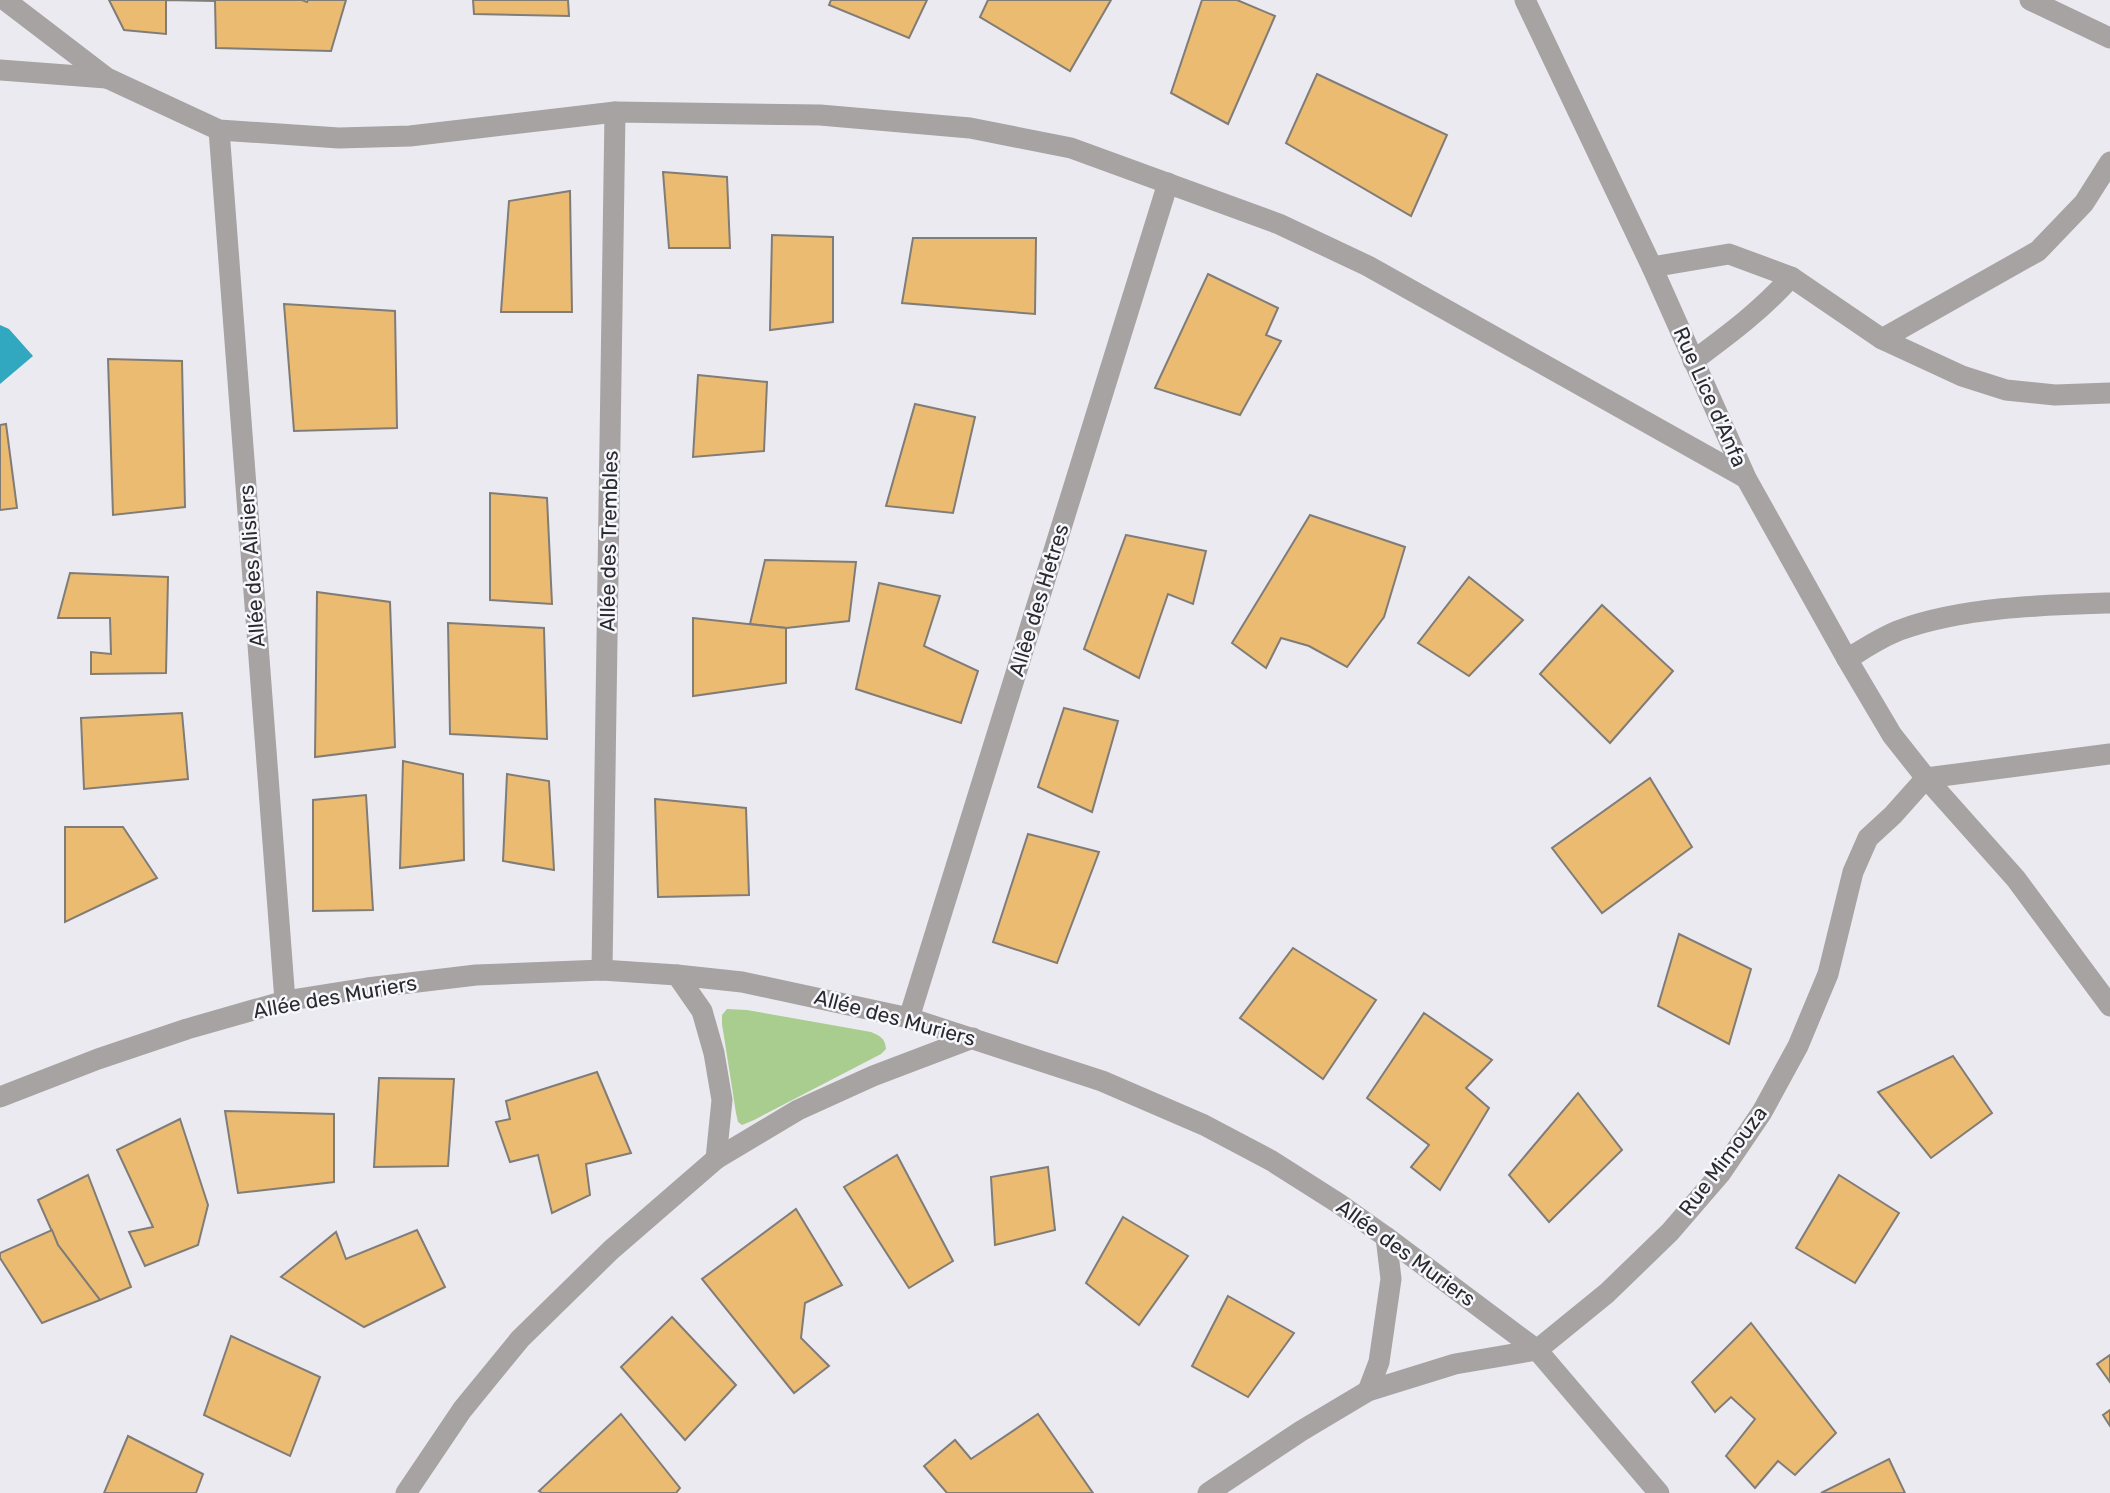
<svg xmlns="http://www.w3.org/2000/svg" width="2110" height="1493" font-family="Rubik,sans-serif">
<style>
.green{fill:#a8cd8e}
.water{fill:#31a8c0}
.building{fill:#ecbb72;stroke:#807c77;stroke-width:2}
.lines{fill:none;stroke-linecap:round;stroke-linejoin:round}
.minor{stroke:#a7a3a3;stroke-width:21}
.labels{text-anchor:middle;stroke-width:5;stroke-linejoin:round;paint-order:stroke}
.street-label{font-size:21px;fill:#2b2b2d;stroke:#f7f7fe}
</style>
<rect width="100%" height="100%" fill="#eaeaf0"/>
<path class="green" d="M727,1009L747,1010L871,1032C880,1036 885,1038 886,1049L881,1054L754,1120L742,1125L738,1122L736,1113L722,1024V1015Z"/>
<polygon class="water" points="0,325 9,329 33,356 0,384"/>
<g class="building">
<polygon points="109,0 215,0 215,1 166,0 166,34 124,30"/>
<polygon points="215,0 302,0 307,2 308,0 346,0 331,51 216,48"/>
<polygon points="473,0 568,0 569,16 474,14"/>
<polygon points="831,0 927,0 909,38 829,5"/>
<polygon points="988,0 1111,0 1070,71 980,17"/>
<polygon points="1202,0 1237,0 1275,16 1228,124 1171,93"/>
<polygon points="1317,74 1447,135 1411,216 1286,143"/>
<polygon points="663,172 727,177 730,248 669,248"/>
<polygon points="570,191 572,312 501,312 509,201"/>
<polygon points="772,235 833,237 833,322 770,330"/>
<polygon points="913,238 1036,238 1035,314 902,303"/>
<polygon points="1208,274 1278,308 1266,335 1281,341 1240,415 1155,388"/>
<polygon points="284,304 395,311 397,428 294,431"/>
<polygon points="108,359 182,361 185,507 113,515"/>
<polygon points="698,375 767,382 764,451 693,457"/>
<polygon points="915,404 975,417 953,513 886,506"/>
<polygon points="6,424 17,508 0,510 0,425"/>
<polygon points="490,493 547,498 552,604 490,600"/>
<polygon points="1310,515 1405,547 1384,617 1347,667 1309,646 1281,638 1266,668 1232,643"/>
<polygon points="1126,535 1206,551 1193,604 1168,594 1139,678 1084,649"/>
<polygon points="765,560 856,562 849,621 786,628 750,624"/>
<polygon points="70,573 168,577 166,673 91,674 91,652 111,654 110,618 58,618"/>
<polygon points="1469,577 1523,620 1469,676 1418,643"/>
<polygon points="879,583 940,596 924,646 978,671 961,723 856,689"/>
<polygon points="317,592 390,602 395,747 315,757"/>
<polygon points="1602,605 1673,671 1610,743 1540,674"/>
<polygon points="693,618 786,628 786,683 693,696"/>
<polygon points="448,623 544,628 547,739 450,734"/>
<polygon points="1064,708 1118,721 1092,812 1038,787"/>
<polygon points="182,713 188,779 84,789 81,718"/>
<polygon points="403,761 463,774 464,860 400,868"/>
<polygon points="507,774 549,781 554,870 503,861"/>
<polygon points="1650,778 1692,847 1602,913 1552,848"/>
<polygon points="366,795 373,910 313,911 313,800"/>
<polygon points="655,799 746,808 749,895 658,897"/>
<polygon points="65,827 123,827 157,878 65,922"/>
<polygon points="1028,834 1099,852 1057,963 993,942"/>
<polygon points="1679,934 1751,969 1729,1044 1658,1006"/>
<polygon points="1293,948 1376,1000 1323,1079 1240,1018"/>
<polygon points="1424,1013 1492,1060 1466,1088 1489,1108 1440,1190 1411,1167 1429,1145 1367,1098"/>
<polygon points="1953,1056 1992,1113 1931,1158 1878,1092"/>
<polygon points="597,1072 631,1153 586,1164 590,1195 552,1213 538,1155 510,1162 496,1122 510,1119 506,1101"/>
<polygon points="379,1078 454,1079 448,1166 374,1167"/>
<polygon points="1578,1093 1622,1150 1549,1222 1509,1175"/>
<polygon points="225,1111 334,1114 334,1182 238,1193"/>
<polygon points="180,1119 208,1205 198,1245 145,1266 129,1232 153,1227 117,1150"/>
<polygon points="897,1155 953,1261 909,1288 844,1187"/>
<polygon points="1048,1167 1055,1230 995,1245 991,1177"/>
<polygon points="88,1175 131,1287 100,1300 58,1245 38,1200"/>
<polygon points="1839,1175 1899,1213 1855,1283 1796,1248"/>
<polygon points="796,1209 842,1285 805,1303 801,1338 829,1366 794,1393 702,1279"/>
<polygon points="1123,1217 1188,1256 1139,1325 1086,1283"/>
<polygon points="52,1230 58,1245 100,1300 42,1323 0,1258 0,1253"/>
<polygon points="417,1230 445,1287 364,1327 281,1277 336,1232 346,1259"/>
<polygon points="1228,1296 1294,1333 1248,1397 1192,1366"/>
<polygon points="672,1317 736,1385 685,1440 621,1367"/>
<polygon points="1751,1323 1836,1433 1795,1475 1778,1461 1755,1488 1726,1456 1755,1419 1731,1397 1715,1412 1692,1382"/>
<polygon points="231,1336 320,1377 290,1456 204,1415"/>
<polygon points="2110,1355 2110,1382 2097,1364"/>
<polygon points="2110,1410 2110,1426 2103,1415"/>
<polygon points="621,1414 680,1488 676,1493 542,1493 539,1491"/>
<polygon points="1038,1414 1093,1493 947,1493 924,1466 955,1440 971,1459"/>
<polygon points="128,1436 203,1474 196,1493 104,1493"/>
<polygon points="1889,1459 1905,1493 1821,1493"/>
</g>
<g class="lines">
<g class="minor">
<polyline points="5,0 107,78 219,130 339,138 410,136 615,112 820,115 970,128 1071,148 1279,224 1368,266 1746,478"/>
<polyline points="1525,0 1652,267 1746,478 1847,659 1892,735 1926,778 2016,879 2110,1006"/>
<polyline points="2030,0 2110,38"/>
<polyline points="0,70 106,78"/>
<polyline points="219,130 285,1001"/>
<polyline points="1652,267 1729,254 1791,277 1882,339 1962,376 2006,390 2055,395 2110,393"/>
<polyline points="1882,339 2038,251 2084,203 2110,162"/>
<path d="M1693,361C1728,335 1762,310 1791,277"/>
<path d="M1847,659C1864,649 1881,637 1900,630C1963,607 2043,605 2110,603"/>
<polyline points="1926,778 2110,754"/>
<polyline points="602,970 615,112"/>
<polyline points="677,975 702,1011 714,1053 722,1100 716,1159"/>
<polyline points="909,1018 1168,183"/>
<polyline points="0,1097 98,1059 187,1029 285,1001 367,988 476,975 602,970 677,975 742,982 909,1018 1102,1081 1204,1125 1272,1161 1338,1203 1386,1237 1537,1350 1659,1493"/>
<polyline points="1368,1391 1379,1362 1391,1279 1386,1237"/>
<polyline points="406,1493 462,1410 520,1339 611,1250 716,1159 798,1110 873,1076 973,1038"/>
<polyline points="1208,1493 1301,1431 1368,1391 1455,1364 1537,1350 1607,1293 1670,1232 1720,1174 1762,1112 1798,1046 1828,974 1853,872 1868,838 1893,815 1926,778"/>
</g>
</g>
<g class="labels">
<g class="street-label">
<text transform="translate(1710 397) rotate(66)" y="7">Rue Lice d'Anfa</text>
<text transform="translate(609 541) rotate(-89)" y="7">Allée des Trembles</text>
<text transform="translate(252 566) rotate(-94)" y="7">Allée des Alisiers</text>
<text transform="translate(1039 600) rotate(-73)" y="7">Allêe des Hetres</text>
<text transform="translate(335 997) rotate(-10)" y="7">Allée des Muriers</text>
<text transform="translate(895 1018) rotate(15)" y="7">Allée des Muriers</text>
<text transform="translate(1723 1161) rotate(-53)" y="7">Rue Mimouza</text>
<text transform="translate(1406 1253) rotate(36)" y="7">Allée des Muriers</text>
</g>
</g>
</svg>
